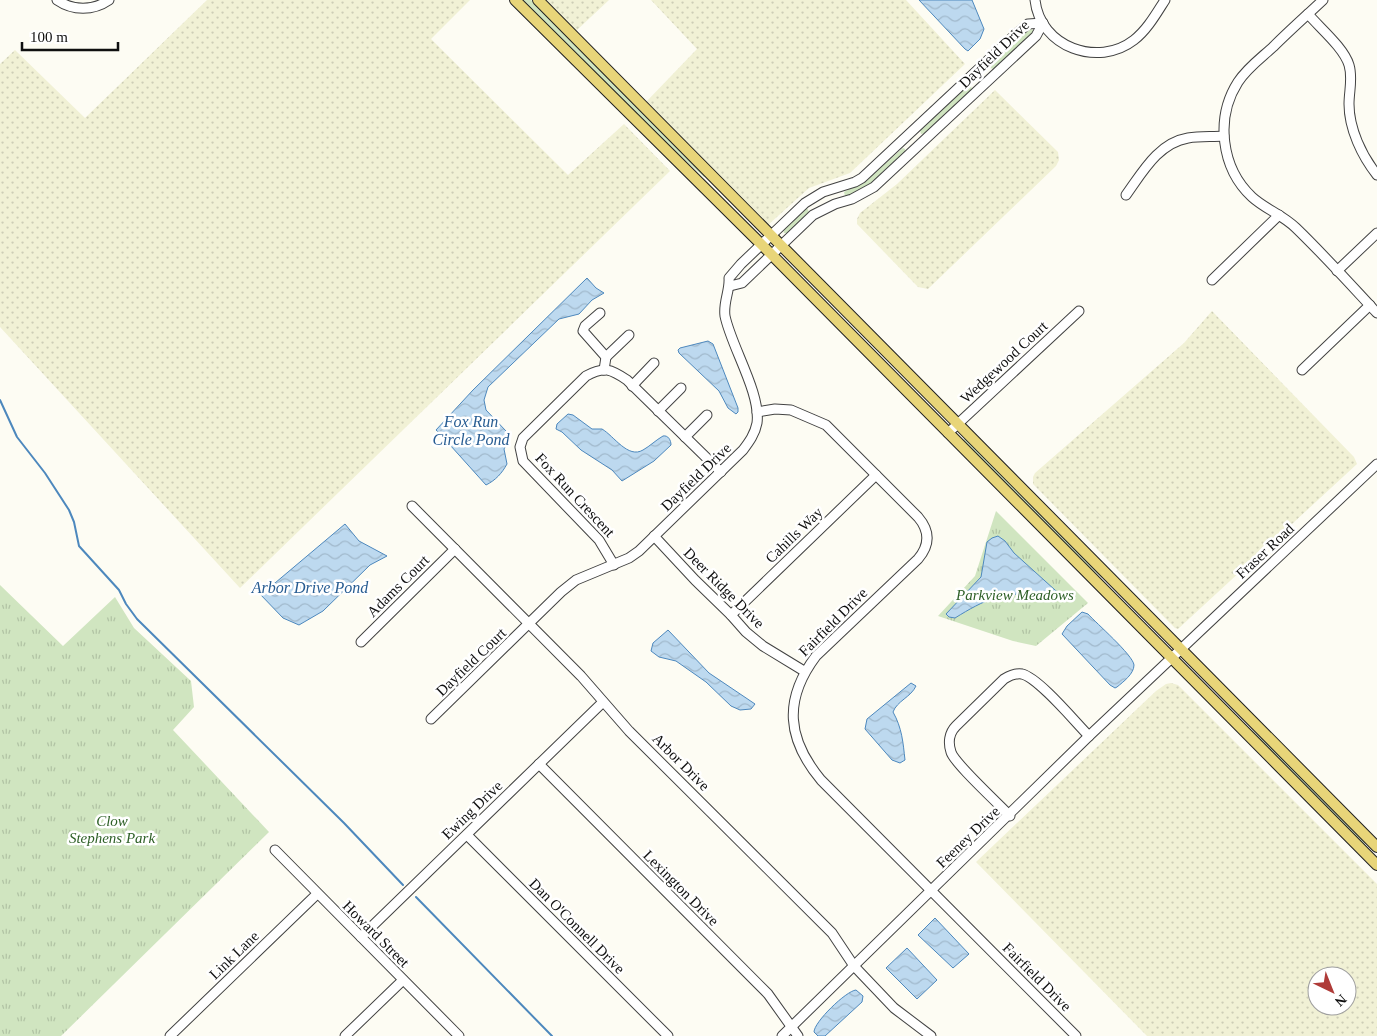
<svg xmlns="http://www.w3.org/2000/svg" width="1377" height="1036" font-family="Georgia,serif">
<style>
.farmland{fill:url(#farmland-dots);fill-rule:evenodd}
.grass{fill:#d0e5c0}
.park{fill:url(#park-tufts)}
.water{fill:url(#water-waves);stroke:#4d88bd}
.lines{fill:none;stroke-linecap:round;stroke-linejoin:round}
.stream{stroke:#4d88bd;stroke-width:2}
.minor-casing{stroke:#424242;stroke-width:11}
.major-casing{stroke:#202020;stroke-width:12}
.minor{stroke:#fff;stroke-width:9}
.major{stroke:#e8d579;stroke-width:10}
.labels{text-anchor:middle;stroke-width:5;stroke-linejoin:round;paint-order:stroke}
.street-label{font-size:15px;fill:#0f0f0f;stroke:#fff}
.park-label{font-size:15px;font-style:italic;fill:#2e6027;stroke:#fff}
.water-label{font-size:16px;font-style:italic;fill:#275c92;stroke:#fff}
</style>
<defs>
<pattern id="farmland-dots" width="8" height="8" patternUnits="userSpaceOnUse" patternTransform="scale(1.25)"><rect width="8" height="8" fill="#f1f1d5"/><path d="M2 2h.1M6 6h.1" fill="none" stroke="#cdcdb6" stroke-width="1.8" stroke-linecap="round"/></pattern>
<pattern id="park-tufts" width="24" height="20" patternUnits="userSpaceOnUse" patternTransform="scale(1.25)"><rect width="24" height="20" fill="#d0e5c0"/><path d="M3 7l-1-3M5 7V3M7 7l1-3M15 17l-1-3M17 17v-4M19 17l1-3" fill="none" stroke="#b1c3a4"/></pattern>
<pattern id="water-waves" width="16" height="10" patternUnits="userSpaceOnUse" patternTransform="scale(1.25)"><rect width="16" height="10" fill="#bdd9ef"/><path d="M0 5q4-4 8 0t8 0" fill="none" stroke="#a1b9cc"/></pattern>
</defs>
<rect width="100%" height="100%" fill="#fdfcf3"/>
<g class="farmland">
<polygon points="207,0 470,0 431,39 568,175 624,124 670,171 240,588 0,327 0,64 15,50 85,118"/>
<polygon points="546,0 609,0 576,31"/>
<polygon points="651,0 906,0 965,64 850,173 809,188 768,225 646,102 697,49"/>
<polygon points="995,90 1058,152 1059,160 1056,166 928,289 918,287 857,224 857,219 860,213 897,184"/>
<polygon points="1212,311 1354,457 1357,464 1178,629 1175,628 1033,484 1033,477 1035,473 1184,343"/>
<path d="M1171,683L1178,685L1377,884V1036H1147L976,862L1156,691L1166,684ZM1317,976H1347V1006H1317Z"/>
</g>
<g class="grass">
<polygon points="522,0 531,0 705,176 704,177 669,146"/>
<polygon points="1030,29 1033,30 1033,34 994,69 990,68 989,65"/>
<polygon points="969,85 971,86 972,90 926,133 921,134 920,130"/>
<path d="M903,148L905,149V152C889,167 866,194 845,196L844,192L865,181Z"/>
<polygon points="807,208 809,212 788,233 784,233 783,229"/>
<polygon points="965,438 1103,577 1102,578 1073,553 962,441"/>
<polygon points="1252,730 1279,755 1366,843 1365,844 1338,820 1251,732"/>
</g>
<g class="park">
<polygon points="996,511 1088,603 1036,646 1013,641 938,616 975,576"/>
<polygon points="0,585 63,646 115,597 134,628 191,681 194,707 173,730 269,832 61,1036 0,1036"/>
</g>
<g class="water">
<polygon points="919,0 972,0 984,29 980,39 968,51 965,49"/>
<path d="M587,278L596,288L604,293L592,300L579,314L559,319L488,387L484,400L486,410L506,431L508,441L504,449L507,464C502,473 496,480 486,485L450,445L447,440L436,430L473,390Z"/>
<polygon points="708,341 713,344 738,408 738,412 736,414 728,408 719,391 679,353 678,350 680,348"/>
<path d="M568,414L573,415L592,429H602C614,436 628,459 643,450C650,446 656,440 663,436C668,435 671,440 671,445L654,461L622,481L612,470L581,450L562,432L556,429L557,424Z"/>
<polygon points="345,524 359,541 387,556 370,565 323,611 299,625 283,618 259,593 275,583"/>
<path d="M998,536L1005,541L1014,553L1065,599C1056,602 1050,597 1042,596C1006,589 984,600 955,618L949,617L946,614L981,577L987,542L992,538Z"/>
<path d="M1082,612L1088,614C1096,623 1133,655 1134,665C1134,674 1123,682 1117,687L1115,688L1110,685L1062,634L1067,626Z"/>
<polygon points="668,630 709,673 755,704 751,709 740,710 731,706 706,682 676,661 659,657 651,651 653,643"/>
<path d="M911,683L916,686C911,697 897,701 893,712C902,728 903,742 905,760L900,763L892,760L865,729L867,719Z"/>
<polygon points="935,918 969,954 953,968 918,935"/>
<polygon points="907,948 937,980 917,999 886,968"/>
<path d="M856,990L863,996L862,1002L825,1036H818L814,1032C814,1022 846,991 856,990Z"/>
</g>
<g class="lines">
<g class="stream">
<polyline points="0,400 17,437 45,473 69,510 74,522 79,546 119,590 126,604 137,619 344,823 403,885"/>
<polyline points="416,897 552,1036"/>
</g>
<g class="minor-casing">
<g id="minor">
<path d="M57,0C73,11 93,11 109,0"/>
<path d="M1035,0C1040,47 1098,68 1134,40C1147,30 1156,14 1165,0"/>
<path d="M1323,0C1306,16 1289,31 1273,47C1261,58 1247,68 1238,82C1215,118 1221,168 1252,197C1265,209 1283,215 1296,228C1324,255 1350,284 1377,313"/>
<path d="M1308,14C1320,28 1344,48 1349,65C1353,78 1349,91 1349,104C1349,129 1362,156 1377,175"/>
<path d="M1126,195C1142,173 1158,143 1188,138C1200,136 1212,137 1224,136"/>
<polyline points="1337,271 1377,233"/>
<polyline points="1212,280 1279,215"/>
<polyline points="730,286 742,283 813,215 835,204 852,199 874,187 1036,36 1043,23"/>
<polyline points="600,313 585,326 583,331 606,357 604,370"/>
<polyline points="606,357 629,335"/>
<polyline points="1302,370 1370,305"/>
<polyline points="632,386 654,363"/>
<polyline points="658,411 681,388"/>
<path d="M757,412L775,409L791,410L826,425L918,517C930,531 930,545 918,559L816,656C783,700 787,739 821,780L1076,1036"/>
<polyline points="948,433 1079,311"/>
<polyline points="685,437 707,415"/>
<polyline points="412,506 581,676 629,731 832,933 854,966 894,1008 931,1036"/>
<polyline points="654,536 695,580 731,615 746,632 763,646 804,671"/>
<path d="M614,565L599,540L523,461L520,447L523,438L586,376C604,366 611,369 627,380L721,472"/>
<polyline points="731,615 876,475"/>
<polyline points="361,642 455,549"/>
<path d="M431,719L561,592L576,580L629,558L639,551L743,450C749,442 755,434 757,423C761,393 731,346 725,316C723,302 730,291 729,278L741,264L805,203L823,192L855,182L862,178L1016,34L1028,24L1043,23"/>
<polyline points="539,764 768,994 798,1036"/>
<path d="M1010,816C999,804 954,763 951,752C948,743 949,733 956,726L1004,679C1009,676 1016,673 1022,674C1039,678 1076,723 1089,736"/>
<polyline points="467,835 668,1036"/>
<polyline points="275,850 459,1036"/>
<polyline points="361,937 603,702"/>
<polyline points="170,1036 317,894"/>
<polyline points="345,1036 403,980"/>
<polyline points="782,1036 1089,736 1377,464"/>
</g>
</g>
<g class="major-casing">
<g id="major">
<polyline points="515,0 771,254 1377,865"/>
<polyline points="538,0 1377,847"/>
</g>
</g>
<use href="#minor" class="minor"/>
<use href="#major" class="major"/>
</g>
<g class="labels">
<g class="street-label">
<text transform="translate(994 54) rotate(-44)" y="5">Dayfield Drive</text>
<text transform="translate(1004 362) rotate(-43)" y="5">Wedgewood Court</text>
<text transform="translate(696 477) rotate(-44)" y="5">Dayfield Drive</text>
<text transform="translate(575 495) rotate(47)" y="5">Fox Run Crescent</text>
<text transform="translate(794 535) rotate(-44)" y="5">Cahills Way</text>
<text transform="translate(1265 551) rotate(-43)" y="5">Fraser Road</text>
<text transform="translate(398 586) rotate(-45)" y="5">Adams Court</text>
<text transform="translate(724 588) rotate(45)" y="5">Deer Ridge Drive</text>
<text transform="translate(833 622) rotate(-45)" y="5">Fairfield Drive</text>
<text transform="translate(471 662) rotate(-44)" y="5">Dayfield Court</text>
<text transform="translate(681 762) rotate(45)" y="5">Arbor Drive</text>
<text transform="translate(472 810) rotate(-44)" y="5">Ewing Drive</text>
<text transform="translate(968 837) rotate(-44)" y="5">Feeney Drive</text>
<text transform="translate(681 888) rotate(45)" y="5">Lexington Drive</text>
<text transform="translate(577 926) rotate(45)" y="5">Dan O'Connell Drive</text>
<text transform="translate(376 934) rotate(45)" y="5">Howard Street</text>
<text transform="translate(234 955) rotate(-44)" y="5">Link Lane</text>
<text transform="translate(1037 977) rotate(45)" y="5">Fairfield Drive</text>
</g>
<g class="park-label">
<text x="1015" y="600">Parkview Meadows</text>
<text x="112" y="826">Clow<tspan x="112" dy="17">Stephens Park</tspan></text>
</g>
<g class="water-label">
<text x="471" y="427">Fox Run<tspan x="471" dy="18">Circle Pond</tspan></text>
<text x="310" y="593">Arbor Drive Pond</text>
</g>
</g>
<g transform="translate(1332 991) rotate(137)"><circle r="24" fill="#ffffff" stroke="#9f9f9f"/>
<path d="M0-4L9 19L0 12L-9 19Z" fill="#af3b38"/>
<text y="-8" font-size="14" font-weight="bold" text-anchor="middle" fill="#0f0f0f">N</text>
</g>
<path d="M22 42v8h96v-8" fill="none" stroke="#0f0f0f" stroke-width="2.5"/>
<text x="30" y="42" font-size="15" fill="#0f0f0f" stroke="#ffffff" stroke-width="4" paint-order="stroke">100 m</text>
</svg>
